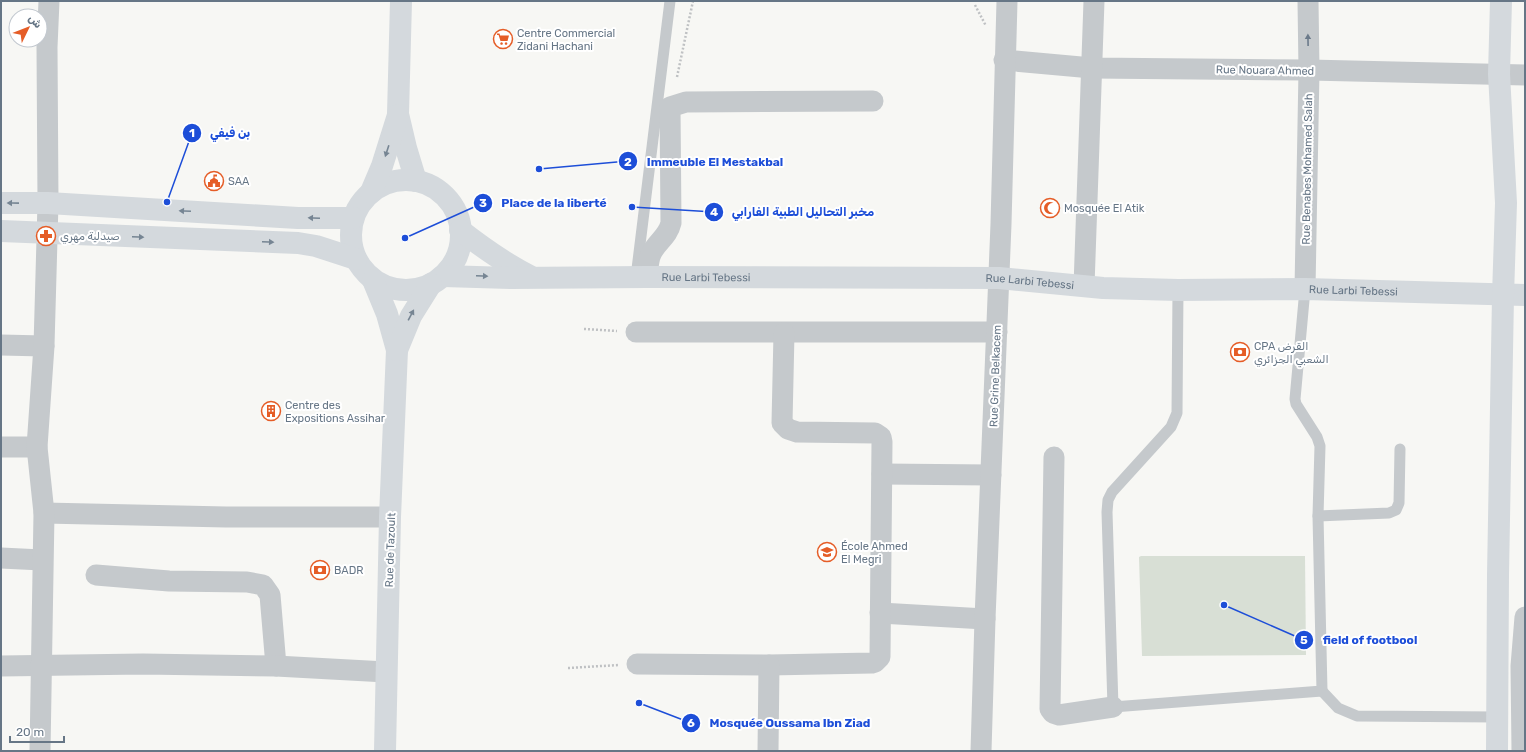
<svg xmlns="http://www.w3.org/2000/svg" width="1526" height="752" font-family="Rubik,Cairo,sans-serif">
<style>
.grass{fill:#d8dfd5}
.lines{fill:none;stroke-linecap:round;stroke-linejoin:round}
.path{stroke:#bfc1c3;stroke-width:2.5;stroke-dasharray:2 2;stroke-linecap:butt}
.lane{stroke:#c5c9cc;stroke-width:11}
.street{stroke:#c5c9cc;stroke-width:21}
.secondary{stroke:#d4d9dd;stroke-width:22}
.primary{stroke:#d4d9dd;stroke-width:22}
.oneway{fill:#6b7a8a}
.oneway2{fill:#768593}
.labels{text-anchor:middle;stroke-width:4;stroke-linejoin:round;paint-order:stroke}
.poi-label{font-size:11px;fill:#667686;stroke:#fff;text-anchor:start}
.street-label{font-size:11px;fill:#667686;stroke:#fff}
.leader{fill:none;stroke:#1d4ed8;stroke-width:1.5}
.callout-dot{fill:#1d4ed8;stroke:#fff;stroke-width:1.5}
.mark-label{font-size:12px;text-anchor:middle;font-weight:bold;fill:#fff}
.callout-label{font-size:12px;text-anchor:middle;font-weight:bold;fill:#1d4ed8;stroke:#fff;stroke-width:4;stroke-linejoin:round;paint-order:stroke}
</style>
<rect width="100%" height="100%" fill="#f7f7f4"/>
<polygon class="grass" points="1141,556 1305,556 1306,655 1142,656 1139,557"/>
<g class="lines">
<g class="path">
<polyline points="975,5 986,26"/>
<polyline points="677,77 693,1"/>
<polyline points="584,329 617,331"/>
<polyline points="568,668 619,665"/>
</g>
<g class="lane">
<polyline points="636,277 670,1"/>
<polyline points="1178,290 1177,413 1171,427 1112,492 1108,500 1107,512 1113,707 1322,691 1318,516 1320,446 1317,437 1296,404 1295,399 1305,289"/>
<polyline points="1318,516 1389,513 1396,510 1399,503 1400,449"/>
<polyline points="1322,691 1338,708 1357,716 1497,717"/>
</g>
<g class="street">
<polyline points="1004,60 1092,68 1309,70 1525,75"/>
<path d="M647,277C648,269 648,259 652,252C658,241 668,236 671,223L670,107L686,102L873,101"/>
<polyline points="1084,286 1094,1"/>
<polyline points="1305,289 1309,70 1308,1"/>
<polyline points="636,332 997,332"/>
<polyline points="1,345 44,346"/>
<polyline points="1,447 37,447"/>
<polyline points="1054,457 1050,709 1053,713 1059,715 1113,707"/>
<polyline points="882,474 991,475"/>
<polyline points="44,513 226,517 390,517"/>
<polyline points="1,558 42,560"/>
<polyline points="96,575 169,581 247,582 263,585 270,595 276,666"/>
<polyline points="880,613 985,619"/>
<polyline points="637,664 769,665 872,663 875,662 880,657 882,442 881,437 875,433 797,432 788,429 782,423 784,333"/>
<polyline points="1,666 143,664 276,666 386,672"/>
<polyline points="40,751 44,513 37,447 44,346 48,203 47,47 49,1"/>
<polyline points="768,751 769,665"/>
<polyline points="981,751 985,619 1001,224 1007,1"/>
<polyline points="1522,751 1521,666 1525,617"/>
</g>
<g class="secondary">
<polyline points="401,1 398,114 406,148 416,181"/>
<circle cx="406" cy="235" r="55"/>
<polyline points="371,192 382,166 398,115"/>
<polyline points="1,203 48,203 298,218 353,218"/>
<path d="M460,230C483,248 504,263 530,276"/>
<polyline points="1,231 298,243 316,246 356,259"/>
<path id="s1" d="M443,276L511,278L647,277L999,278L1103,288L1178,290L1305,289L1525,295"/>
<polyline points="373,280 387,314 397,350 390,517 385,751"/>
<polyline points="397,350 411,316 431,284"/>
</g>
<polyline class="primary" points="1497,751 1498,575 1503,296 1506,203 1499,74 1501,1"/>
</g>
<defs><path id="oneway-solid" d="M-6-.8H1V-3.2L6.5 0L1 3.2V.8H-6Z"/></defs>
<use class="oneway" href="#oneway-solid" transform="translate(1308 40) rotate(-91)"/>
<g class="oneway2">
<use href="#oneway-solid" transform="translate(387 151) rotate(108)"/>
<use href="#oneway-solid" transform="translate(13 203) rotate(-179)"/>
<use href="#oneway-solid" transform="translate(185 211) rotate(-177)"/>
<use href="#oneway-solid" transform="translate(314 218) rotate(-178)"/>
<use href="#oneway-solid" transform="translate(138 237) rotate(2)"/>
<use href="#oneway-solid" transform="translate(268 242) rotate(2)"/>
<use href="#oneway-solid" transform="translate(482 276) rotate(2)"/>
<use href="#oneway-solid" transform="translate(411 315) rotate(-62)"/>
</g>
<defs>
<g id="supermarket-ring" transform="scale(1)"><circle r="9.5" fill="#fff" stroke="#e55d27" stroke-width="1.5"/><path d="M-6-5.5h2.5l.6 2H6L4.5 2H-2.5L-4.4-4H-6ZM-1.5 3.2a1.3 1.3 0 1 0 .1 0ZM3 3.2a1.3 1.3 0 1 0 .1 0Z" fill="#e55d27"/></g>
<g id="civic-ring" transform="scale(1)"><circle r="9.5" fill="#fff" stroke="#e55d27" stroke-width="1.5"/><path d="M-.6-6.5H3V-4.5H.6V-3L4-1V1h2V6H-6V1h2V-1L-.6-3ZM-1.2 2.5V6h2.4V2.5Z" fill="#e55d27"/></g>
<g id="mosque-ring" transform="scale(1)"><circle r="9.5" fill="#fff" stroke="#e55d27" stroke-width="1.5"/><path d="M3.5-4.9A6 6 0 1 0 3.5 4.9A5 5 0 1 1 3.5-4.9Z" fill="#e55d27"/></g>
<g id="pharmacy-ring" transform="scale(1)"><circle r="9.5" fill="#fff" stroke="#e55d27" stroke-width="1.5"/><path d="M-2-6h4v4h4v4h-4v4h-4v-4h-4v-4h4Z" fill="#e55d27"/></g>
<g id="bank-ring" transform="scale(1)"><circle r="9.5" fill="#fff" stroke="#e55d27" stroke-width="1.5"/><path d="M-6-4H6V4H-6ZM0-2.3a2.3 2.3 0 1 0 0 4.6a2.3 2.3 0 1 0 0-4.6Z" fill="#e55d27"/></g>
<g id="building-ring" transform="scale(1)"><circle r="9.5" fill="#fff" stroke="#e55d27" stroke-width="1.5"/><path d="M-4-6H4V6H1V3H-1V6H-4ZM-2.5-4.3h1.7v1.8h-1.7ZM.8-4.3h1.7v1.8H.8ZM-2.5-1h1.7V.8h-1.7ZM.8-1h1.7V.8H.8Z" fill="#e55d27"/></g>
<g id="school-ring" transform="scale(1)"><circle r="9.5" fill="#fff" stroke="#e55d27" stroke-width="1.5"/><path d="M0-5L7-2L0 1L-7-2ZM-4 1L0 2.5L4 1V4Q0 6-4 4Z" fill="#e55d27"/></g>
</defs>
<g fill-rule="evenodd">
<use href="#supermarket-ring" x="503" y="39"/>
<use href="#civic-ring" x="214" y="181"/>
<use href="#mosque-ring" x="1050" y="208"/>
<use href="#pharmacy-ring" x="46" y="236"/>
<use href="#bank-ring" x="1240" y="352"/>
<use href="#building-ring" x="271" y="411"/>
<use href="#school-ring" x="827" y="552"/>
<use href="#bank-ring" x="320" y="570"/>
</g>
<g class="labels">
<g class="poi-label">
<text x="517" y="37">Centre Commercial<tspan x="517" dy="13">Zidani Hachani</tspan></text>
<text x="228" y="185">SAA</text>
<text x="1064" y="212">Mosquée El Atik</text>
<text x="60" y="240">صيدلية مهري</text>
<text x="1254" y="350">CPA القرض<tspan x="1254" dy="13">الشعبي الجزائري</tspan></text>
<text x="285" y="409">Centre des<tspan x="285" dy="13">Expositions Assihar</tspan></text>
<text x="841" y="550">École Ahmed<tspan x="841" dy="13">El Megri</tspan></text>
<text x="334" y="574">BADR</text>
</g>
<g class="street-label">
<text transform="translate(1265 70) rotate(1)" y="4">Rue Nouara Ahmed</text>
<text transform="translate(1307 169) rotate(-89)" y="4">Rue Benabes Mohamed Salah</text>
<text dy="4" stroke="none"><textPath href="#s1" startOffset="263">Rue Larbi Tebessi</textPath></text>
<text dy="4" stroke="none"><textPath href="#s1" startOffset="587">Rue Larbi Tebessi</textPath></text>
<text dy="4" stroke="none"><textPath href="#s1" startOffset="911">Rue Larbi Tebessi</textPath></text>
<text transform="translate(995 376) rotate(-88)" y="4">Rue Grine Belkacem</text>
<text transform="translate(390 550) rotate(-88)" y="4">Rue de Tazoult</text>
</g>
</g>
<path class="leader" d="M167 202L192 133M539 169L628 161M405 238L483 203M632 207L714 212M1224 605L1304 640M639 703L691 723"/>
<g class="callout-dot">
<circle cx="167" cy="202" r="4"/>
<circle cx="539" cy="169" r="4"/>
<circle cx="405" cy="238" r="4"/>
<circle cx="632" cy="207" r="4"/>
<circle cx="1224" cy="605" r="4"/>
<circle cx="639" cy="703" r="4"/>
<circle cx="192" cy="133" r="10"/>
<circle cx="628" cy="161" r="10"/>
<circle cx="483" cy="203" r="10"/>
<circle cx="714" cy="212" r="10"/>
<circle cx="1304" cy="640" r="10"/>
<circle cx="691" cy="723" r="10"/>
</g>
<g class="mark-label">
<text x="192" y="137">1</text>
<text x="628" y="166">2</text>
<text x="483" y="207">3</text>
<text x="714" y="216">4</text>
<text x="1304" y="644">5</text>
<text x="691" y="727">6</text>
</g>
<g class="callout-label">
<text x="230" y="137">بن فيفي</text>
<text x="715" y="166">Immeuble El Mestakbal</text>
<text x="554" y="207">Place de la liberté</text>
<text x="803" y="216">مخبر التحاليل الطبية الفارابي</text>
<text x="1370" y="644">field of footbool</text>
<text x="790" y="727">Mosquée Oussama Ibn Ziad</text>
</g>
<rect width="1526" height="752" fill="none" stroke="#667686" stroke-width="4"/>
<g transform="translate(28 28) rotate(47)"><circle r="19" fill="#ffffff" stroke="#c2c8cf"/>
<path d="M0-3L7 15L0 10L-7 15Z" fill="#e55d27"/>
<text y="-6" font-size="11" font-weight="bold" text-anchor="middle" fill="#667686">ش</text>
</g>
<path d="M10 736v6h54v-6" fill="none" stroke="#667686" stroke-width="2"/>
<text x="16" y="736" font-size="12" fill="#667686" stroke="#ffffff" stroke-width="3" paint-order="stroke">20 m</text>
</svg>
